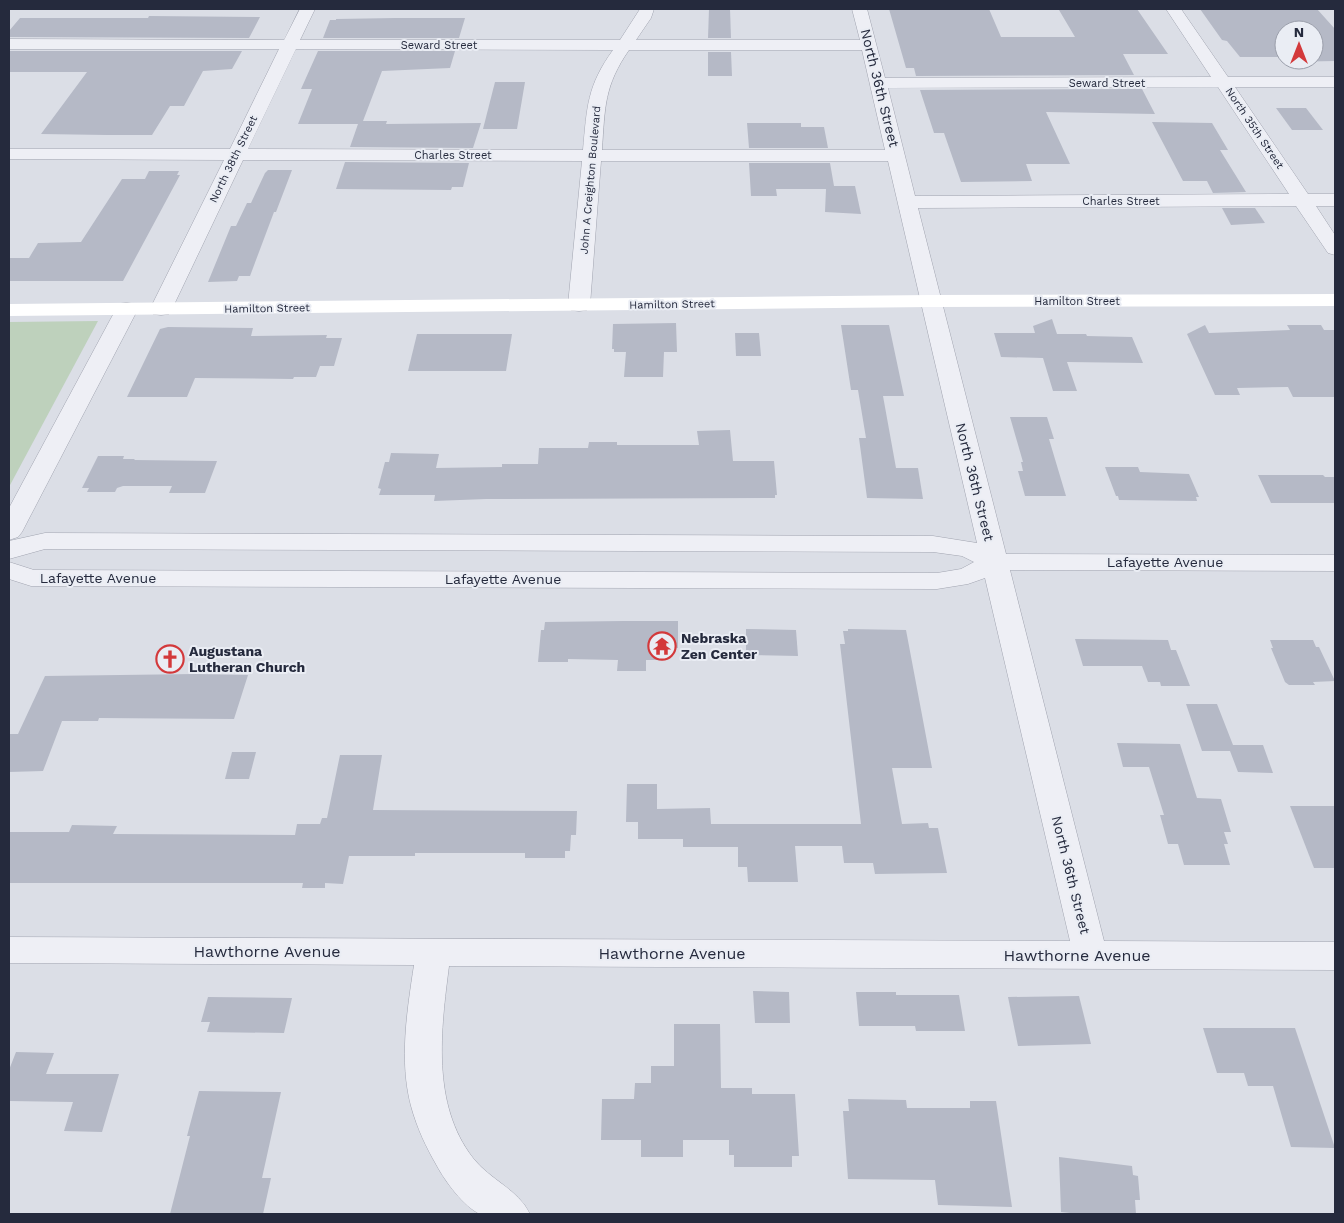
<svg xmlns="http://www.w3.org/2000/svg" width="1344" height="1223" font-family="'Work Sans',sans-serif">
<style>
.green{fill:#bed1bc}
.building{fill:#b5b9c6;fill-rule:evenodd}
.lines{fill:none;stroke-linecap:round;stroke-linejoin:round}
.street-casing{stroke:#a1a4b0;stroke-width:1}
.street{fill:#eeeff5;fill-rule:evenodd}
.secondary{fill:#fff;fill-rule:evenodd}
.labels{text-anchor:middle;stroke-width:4;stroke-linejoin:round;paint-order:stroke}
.far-street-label{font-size:11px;fill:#252a3d;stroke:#eaedf4}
.street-label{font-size:14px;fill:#252a3d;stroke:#eaedf4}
.poi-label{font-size:14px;font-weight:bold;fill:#252a3d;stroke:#eaedf4;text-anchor:start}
.near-street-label{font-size:16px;fill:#252a3d;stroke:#eaedf4}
</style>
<rect width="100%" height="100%" fill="#dbdee6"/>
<polygon class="green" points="98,321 9,487 9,322"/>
<g class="building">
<polygon points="709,9 730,9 731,38 708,38"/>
<polygon points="889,9 989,9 1001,37 1075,37 1059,10 1137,9 1168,54 1123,54 1134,75 916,76 914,68 906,68"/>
<path d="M1200,9H1317L1335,29V61L1283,62L1280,57H1240L1227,41L1222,40ZM1284,30H1314V60H1284Z"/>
<polygon points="149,16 260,17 249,38 9,37 9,31 20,18 148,18"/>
<polygon points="395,18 465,18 459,38 323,38 330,20 336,20 336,19"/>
<polygon points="9,51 242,51 232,69 203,71 184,106 170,106 152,135 107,135 41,134 87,72 9,72"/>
<polygon points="318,51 455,51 450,68 382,71 363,121 387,121 386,124 481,123 473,148 350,147 358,124 298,124 312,89 301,89"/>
<polygon points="708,52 731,52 732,76 708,76"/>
<polygon points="495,82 525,82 517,129 483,129"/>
<polygon points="1142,89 1155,114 1046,112 1070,164 1026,164 1032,181 961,182 944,133 934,133 920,90"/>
<polygon points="1276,108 1306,108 1323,130 1292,130"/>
<polygon points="1152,122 1212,123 1228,150 1220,150 1246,192 1213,193 1207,181 1183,181"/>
<polygon points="747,123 801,123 801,127 824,127 828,148 749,148"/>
<polygon points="345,162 469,163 463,187 452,187 451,190 336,189"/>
<polygon points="749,163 830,163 834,186 855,186 861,214 825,212 826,189 776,189 777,196 751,196"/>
<polygon points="268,170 292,170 276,212 274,212 250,276 239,276 237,281 208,282 231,226 236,226 247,203 251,203 265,173"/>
<polygon points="149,171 179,171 177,175 180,175 123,281 9,281 9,258 29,258 38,243 81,242 122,179 145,179"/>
<polygon points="1222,208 1255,208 1265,223 1231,225"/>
<polygon points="1052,319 1057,334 1086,334 1087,336 1132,337 1143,363 1067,362 1077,391 1053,391 1043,358 1001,357 994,333 1035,333 1033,326"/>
<polygon points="676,323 677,352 664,352 663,377 624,377 626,352 614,352 614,349 612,349 613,324"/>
<polygon points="841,325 889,325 904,396 883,396 896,468 918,468 923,499 867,498 859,438 866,438 858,390 851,390"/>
<polygon points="1205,325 1209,333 1290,330 1287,325 1321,325 1324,330 1335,330 1335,397 1293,397 1288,387 1237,388 1240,395 1215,395 1187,334"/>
<polygon points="168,327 253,328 251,336 327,335 326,338 342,338 334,366 320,366 316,377 294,377 293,379 195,378 187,397 127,397 160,329"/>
<polygon points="735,333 759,333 761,356 736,356"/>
<polygon points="417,334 512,334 506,371 408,371"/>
<polygon points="1010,417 1047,417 1054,439 1049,439 1066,496 1025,496 1018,471 1023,471 1021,462 1023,462"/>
<polygon points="730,430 733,461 774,461 777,495 775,495 775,498 486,499 434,501 435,495 379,495 381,489 378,488 385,462 389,462 391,453 439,454 436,468 502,467 502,464 538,464 539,448 588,448 589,442 617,442 617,445 699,445 697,431"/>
<polygon points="98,456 124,456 123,459 135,459 134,460 217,461 205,493 169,493 172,486 123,486 117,488 115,492 87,492 89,488 82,488"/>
<polygon points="1105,467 1138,467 1140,472 1189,474 1199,497 1196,497 1197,501 1119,500 1118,496 1116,496"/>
<polygon points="1258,475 1323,475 1325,477 1335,477 1335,503 1271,503"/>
<polygon points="623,621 678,621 678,648 667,648 667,660 646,660 646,671 617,671 618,660 568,659 568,662 538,662 541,630 544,630 545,622"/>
<polygon points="746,629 796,630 798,656 746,655"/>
<polygon points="848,629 906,630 932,768 892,768 902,824 928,823 929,828 938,828 947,873 875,874 873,863 844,863 842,846 795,846 798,882 748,882 747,867 738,867 738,847 683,847 683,839 638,839 638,822 626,822 627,784 657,784 657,809 710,808 711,824 861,824 840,644 845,644 843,631 848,631"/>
<polygon points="1075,639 1168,640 1171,650 1176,650 1190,686 1161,686 1160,682 1148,682 1142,666 1083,666"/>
<polygon points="1270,640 1313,640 1316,647 1319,647 1335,681 1313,682 1315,685 1289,685 1285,682 1271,648 1273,648"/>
<polygon points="195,674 248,675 234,719 99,718 98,721 62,721 43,771 9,772 9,734 18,734 45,676"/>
<polygon points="1186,704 1217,704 1233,745 1263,745 1273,773 1238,772 1230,751 1202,751"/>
<polygon points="1117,743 1180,744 1197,798 1221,799 1231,832 1224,832 1228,844 1224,844 1230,865 1184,865 1178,844 1168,844 1160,815 1164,815 1149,767 1123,767"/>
<polygon points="232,752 256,752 249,779 225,779"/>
<polygon points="340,755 382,755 373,810 577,811 576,835 571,835 570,851 565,851 565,858 525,858 525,853 415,853 415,856 349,856 343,884 325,883 325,888 302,888 303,883 9,883 9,832 69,832 72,825 117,826 113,834 295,835 297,824 320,824 322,818 327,818"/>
<polygon points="1290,806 1335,806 1335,868 1314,868"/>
<polygon points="753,991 789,992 790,1023 755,1023"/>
<polygon points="856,992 896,992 896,995 959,995 965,1031 916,1031 915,1026 859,1026"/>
<polygon points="1079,996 1091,1044 1018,1046 1008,997"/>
<polygon points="208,997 292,998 284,1033 207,1032 210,1022 201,1022"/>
<polygon points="674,1024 720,1024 721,1088 752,1088 752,1094 795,1094 799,1156 792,1156 792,1167 734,1167 734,1155 729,1155 729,1140 683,1140 683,1157 641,1157 641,1140 601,1140 602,1099 634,1099 635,1083 651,1083 651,1066 674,1066"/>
<polygon points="1203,1028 1295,1028 1335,1148 1291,1147 1273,1086 1248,1086 1244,1073 1217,1073"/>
<polygon points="16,1052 54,1053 46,1074 119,1074 102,1132 64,1131 73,1102 9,1101 9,1070"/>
<polygon points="199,1091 281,1092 262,1178 271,1178 263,1214 170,1214 190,1136 187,1136"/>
<polygon points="848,1099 906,1100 907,1108 970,1108 970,1101 996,1101 1012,1207 938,1205 935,1180 848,1179 843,1111 849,1111"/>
<polygon points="1059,1157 1132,1166 1133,1175 1138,1176 1140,1200 1135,1200 1136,1214 1080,1214 1061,1212"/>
</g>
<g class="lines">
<g class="street-casing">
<g id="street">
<path d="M300,9H315L300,40H620L640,9H654L651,18L636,40H860L852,9H867L885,78L1211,77L1166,9H1181L1228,77H1335V87H1235L1308,194H1335V206H1316L1335,235V255L1328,253L1296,206L918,208L1006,554L1335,555V571L1010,570L1104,941L1335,942V970L449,966C441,1029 431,1104 473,1158C490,1180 518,1189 530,1214C522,1215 486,1216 480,1214C464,1207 445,1181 437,1166C426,1147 417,1128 411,1106C399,1061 407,1011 414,965L9,963V937L1070,941L985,578L968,584L937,589L31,586L9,579V562L34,570L937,573L961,569L974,562L962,556L933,552L45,549L9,559V541L45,533L933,536L977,543L888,161H601L590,305L587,310L579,311L571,310L568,305L582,161L243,160L172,309L169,314L161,315L153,314L150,309L224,160L9,159V149H230L279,49H9V39L284,40ZM296,49L613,50C587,86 587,107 583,150L248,149ZM629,50H862L885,150H602C605,107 604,86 629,50ZM1218,87L1289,194L915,196L888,88Z"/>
<polygon points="127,303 135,304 138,309 22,532 18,537 9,540 9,508 116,309 119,304"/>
</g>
</g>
<use href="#street" class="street"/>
<polygon class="secondary" points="1335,294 1335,306 931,307 9,316 9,304 931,295"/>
</g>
<defs>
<g id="temple-ring" transform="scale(1.4375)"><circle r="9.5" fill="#eaedf4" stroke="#d3393b" stroke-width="1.5"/><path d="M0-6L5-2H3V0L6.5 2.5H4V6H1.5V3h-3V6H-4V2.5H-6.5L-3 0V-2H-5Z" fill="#d3393b"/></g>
<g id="church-ring" transform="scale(1.4375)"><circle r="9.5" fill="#eaedf4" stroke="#d3393b" stroke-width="1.5"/><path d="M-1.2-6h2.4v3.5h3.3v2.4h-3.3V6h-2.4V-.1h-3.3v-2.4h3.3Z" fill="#d3393b"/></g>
</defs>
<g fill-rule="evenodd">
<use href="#temple-ring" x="662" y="646"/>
<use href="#church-ring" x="170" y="659"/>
</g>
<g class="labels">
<g class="far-street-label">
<text x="439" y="49">Seward Street</text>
<text x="1107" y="87">Seward Street</text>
<text transform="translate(1255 128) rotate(56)" y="4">North 35th Street</text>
<text x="453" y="159">Charles Street</text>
<text transform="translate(233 159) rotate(-64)" y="4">North 38th Street</text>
<text transform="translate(590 180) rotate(-85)" y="4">John A Creighton Boulevard</text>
<text x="1121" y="205">Charles Street</text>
<text x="1077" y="305">Hamilton Street</text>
<text transform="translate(672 304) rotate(-1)" y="4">Hamilton Street</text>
<text transform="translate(267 308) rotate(-1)" y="4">Hamilton Street</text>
</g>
<g class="street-label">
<text transform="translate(880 88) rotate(76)" y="5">North 36th Street</text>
<text transform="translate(975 482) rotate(76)" y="5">North 36th Street</text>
<text x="1165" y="567">Lafayette Avenue</text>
<text x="98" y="583">Lafayette Avenue</text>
<text x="503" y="584">Lafayette Avenue</text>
<text transform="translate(1071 875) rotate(76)" y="5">North 36th Street</text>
</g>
<g class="poi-label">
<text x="681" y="643">Nebraska<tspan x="681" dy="16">Zen Center</tspan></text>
<text x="189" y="656">Augustana<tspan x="189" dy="16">Lutheran Church</tspan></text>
</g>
<g class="near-street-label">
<text x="267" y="957">Hawthorne Avenue</text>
<text x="672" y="959">Hawthorne Avenue</text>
<text x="1077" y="961">Hawthorne Avenue</text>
</g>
</g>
<rect width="1344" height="1223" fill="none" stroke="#252a3d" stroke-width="20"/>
<g transform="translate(1299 45)"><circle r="24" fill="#eaedf4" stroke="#9b9fab"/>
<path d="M0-4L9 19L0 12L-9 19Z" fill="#d3393b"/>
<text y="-8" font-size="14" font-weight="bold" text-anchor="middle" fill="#252a3d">N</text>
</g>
</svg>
